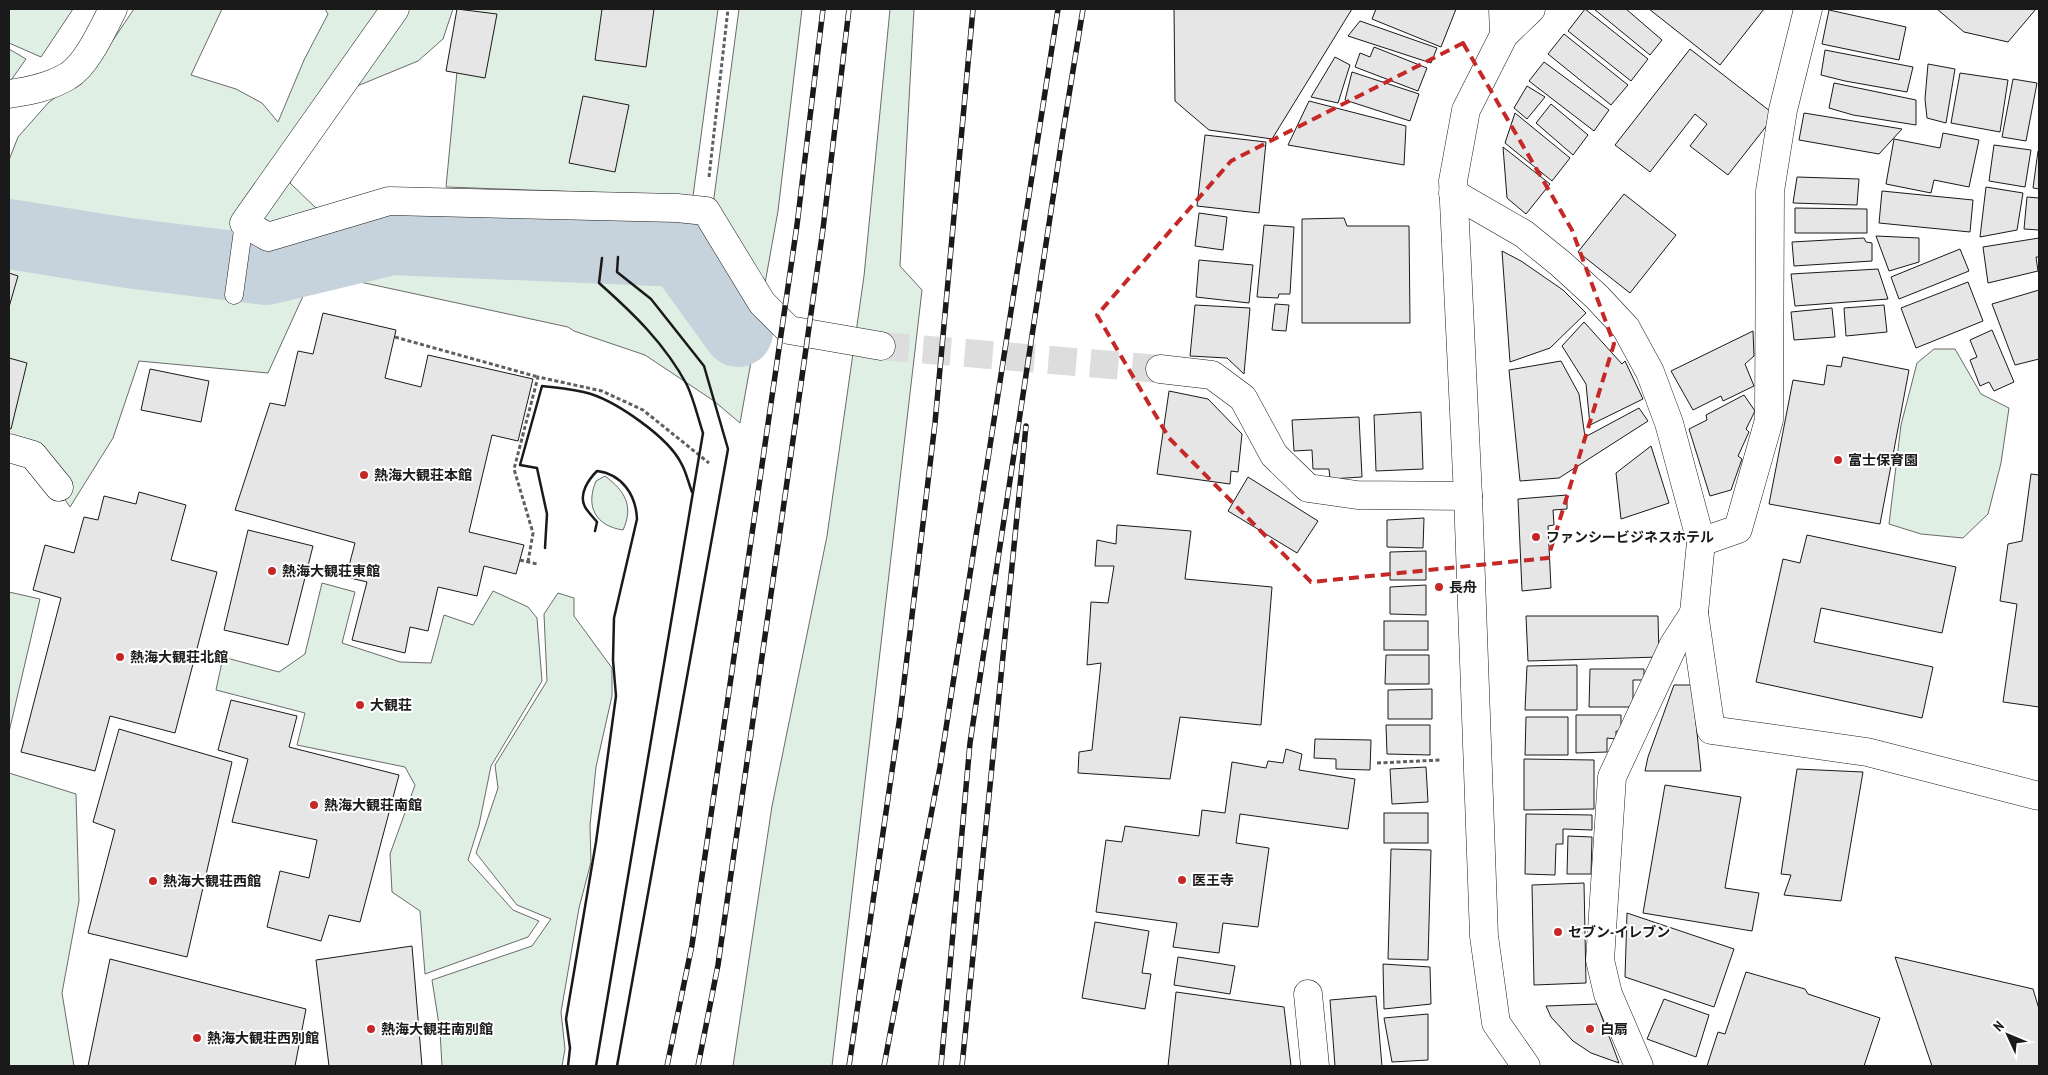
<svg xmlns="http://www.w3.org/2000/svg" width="2048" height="1075" font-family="'PT Sans Narrow','Noto Sans JP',sans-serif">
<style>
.green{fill:#e0efe3;stroke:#6a6a6a}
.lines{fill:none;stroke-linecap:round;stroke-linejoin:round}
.river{stroke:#c6d2dc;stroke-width:70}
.building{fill:#e6e6e6;stroke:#1a1a1a}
.street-tunnel{stroke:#ddd;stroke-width:28;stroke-dasharray:28 14;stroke-linecap:butt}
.lane-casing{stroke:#1a1a1a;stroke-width:19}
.street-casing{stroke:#1a1a1a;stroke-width:29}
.secondary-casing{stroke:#1a1a1a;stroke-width:29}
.path{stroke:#5f5f5f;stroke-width:3;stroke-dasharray:4 2.5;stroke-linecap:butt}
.lane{stroke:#fff;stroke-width:18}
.street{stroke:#fff;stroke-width:28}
.secondary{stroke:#fff;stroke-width:28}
.rail-casing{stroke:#1a1a1a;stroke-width:5.5}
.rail{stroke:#fff;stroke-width:4;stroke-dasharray:11;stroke-linecap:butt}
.wall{stroke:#1a1a1a;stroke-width:2.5}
.marked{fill:none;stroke:#c62828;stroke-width:4;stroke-dasharray:10 6;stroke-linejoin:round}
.poi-dot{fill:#c62828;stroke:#fff;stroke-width:2}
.labels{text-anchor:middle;stroke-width:4;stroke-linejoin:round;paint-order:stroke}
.poi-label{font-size:14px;font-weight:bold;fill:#1a1a1a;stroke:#fff;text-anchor:start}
</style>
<rect width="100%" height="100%" fill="#fff"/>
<g class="green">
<polygon points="9,9 73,9 41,57 9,43"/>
<polygon points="134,9 222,9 191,75 236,89 262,103 278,122 304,60 328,14 325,9 453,9 443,39 418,61 333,96 290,183 317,209 713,205 739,9 802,9 778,211 740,423 714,401 645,355 574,331 568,327 314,272 268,373 139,361 113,438 70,507 38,460 9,455 9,246 89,251 164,241 124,241 9,227 9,160 18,137 49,102 90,74"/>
<polygon points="463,9 718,9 693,196 446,187"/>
<polygon points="890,9 914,9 900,266 922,290 832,1066 733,1066 772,806 827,536 864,276"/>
<polygon points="9,49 26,59 9,83"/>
<polygon points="1934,349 1955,349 1981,394 2009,408 2001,463 1988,514 1963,538 1921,534 1889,524 1901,425 1917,363"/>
<path d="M605,476C625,491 634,506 623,530C596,526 585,507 596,481Z"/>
<polygon points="322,583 355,592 342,643 400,662 431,663 444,615 473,625 493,591 528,607 537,618 542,681 491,766 479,825 468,860 513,910 539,921 528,937 425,974 420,911 392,892 390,854 415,785 405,767 297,745 305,713 216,690 223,657 279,672 305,654"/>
<polygon points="9,592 40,599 9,732"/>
<polygon points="558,593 574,598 574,616 612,668 612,696 596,767 590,825 591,862 579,908 561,1012 565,1049 562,1066 442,1066 440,1031 432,980 532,946 551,919 517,905 476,853 498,788 495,765 547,681 544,614"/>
<polygon points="9,773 76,794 79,901 62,993 74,1066 9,1066"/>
</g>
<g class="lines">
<polyline class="river" points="9,234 128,253 266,270 392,240 680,252 738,332"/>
</g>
<g class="building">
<polygon points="457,9 497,14 485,78 446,71"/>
<polygon points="602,9 654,9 646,67 595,60"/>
<polygon points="1174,9 1352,9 1272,139 1209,130 1175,101"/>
<polygon points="1376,9 1456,9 1441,47 1372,19"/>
<polygon points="1585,9 1648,59 1631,81 1568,31"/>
<polygon points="1594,9 1626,9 1662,40 1650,55"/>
<polygon points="1649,9 1764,9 1720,65"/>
<polygon points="1937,9 2036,9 2008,42 1964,32"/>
<polygon points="1829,10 1906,27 1899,60 1822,44"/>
<polygon points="1360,21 1437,48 1431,63 1348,36"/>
<polygon points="1564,34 1628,85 1611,105 1548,54"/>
<polygon points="1374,47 1427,68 1418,91 1355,67 1360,53 1370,57"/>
<polygon points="1690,49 1775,115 1728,175 1690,146 1707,124 1695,114 1650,172 1615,145"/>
<polygon points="1825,50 1913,67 1907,92 1845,81 1821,75"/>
<polygon points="1335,57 1350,65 1338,103 1311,97"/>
<polygon points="1544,62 1609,110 1594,131 1529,81"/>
<polygon points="1928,64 1955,69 1946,123 1927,118 1925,99"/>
<polygon points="1352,72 1419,94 1410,121 1345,100"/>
<polygon points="1960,73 2008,80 2000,132 1951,123"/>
<polygon points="2013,79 2037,83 2026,141 2002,137"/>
<polygon points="1834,83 1916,100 1916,125 1853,115 1829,108"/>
<polygon points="1527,86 1545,97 1527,119 1514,108"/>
<polygon points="583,96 629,105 615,172 569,163"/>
<polygon points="1309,101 1406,126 1404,165 1288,145"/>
<polygon points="1551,104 1588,135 1573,155 1536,123"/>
<polygon points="1515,113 1570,158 1552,181 1505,143"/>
<polygon points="1804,113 1902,129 1879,154 1799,140"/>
<polygon points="1943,133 1979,140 1969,187 1934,180 1931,193 1886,184 1894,139 1940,148"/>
<polygon points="1205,135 1266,142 1259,213 1197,206"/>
<polygon points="1994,145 2031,150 2025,187 1989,181"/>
<polygon points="1503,147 1550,184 1526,214 1507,198"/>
<polygon points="2038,151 2039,151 2039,189 2033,188"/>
<polygon points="1797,177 1859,179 1857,205 1793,203"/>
<polygon points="1986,187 2023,193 2017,230 1980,237"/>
<polygon points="1882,191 1973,200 1970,232 1879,223"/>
<polygon points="1624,194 1676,235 1630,293 1578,252"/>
<polygon points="2027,197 2039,198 2039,230 2024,229"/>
<polygon points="1795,208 1867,209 1867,233 1795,233"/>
<polygon points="1199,213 1227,217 1223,250 1195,246"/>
<polygon points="1344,218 1347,226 1409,226 1410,323 1302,323 1302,219"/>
<polygon points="1264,225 1294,227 1290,294 1279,294 1278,298 1257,297"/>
<polygon points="1876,236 1919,238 1919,262 1889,271"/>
<polygon points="1864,238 1866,242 1872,243 1872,261 1794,266 1792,242"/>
<polygon points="2039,238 2039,257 2036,257 2038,271 1988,283 1983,247"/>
<polygon points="1960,249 1969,271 1899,299 1891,277"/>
<polygon points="1502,251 1521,261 1563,290 1586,313 1550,348 1510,362"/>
<polygon points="1199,260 1253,265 1249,303 1196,297"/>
<polygon points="1878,269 1888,299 1795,306 1791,274"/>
<polygon points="9,273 18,276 9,307"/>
<polygon points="1968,282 1983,321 1916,348 1901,308"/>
<polygon points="2039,290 2039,359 2015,365 1992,304"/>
<polygon points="1275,304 1289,305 1286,331 1272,330"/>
<polygon points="1195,305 1250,308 1244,374 1227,358 1190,356"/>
<polygon points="1884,305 1887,332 1846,336 1844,308"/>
<polygon points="1832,308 1835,337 1794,340 1791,312"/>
<polygon points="323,313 396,330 385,378 421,387 428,355 533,379 518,441 492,435 469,532 524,545 516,574 484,566 477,596 438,587 428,631 410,627 405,653 352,640 367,582 346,577 355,543 235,510 270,403 285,406 298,351 313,354"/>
<polygon points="1584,322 1622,364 1625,361 1643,399 1590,425 1586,384 1562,346"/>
<polygon points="1992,330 2014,382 1994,391 1989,382 1980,386 1970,360 1977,357 1970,340"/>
<polygon points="1753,331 1754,356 1745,364 1754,386 1723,401 1721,396 1693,410 1671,371"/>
<polygon points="1843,357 1909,370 1880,524 1769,504 1793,380 1824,385 1827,365 1841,367"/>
<polygon points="9,358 27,363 11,429 9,428"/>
<polygon points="1561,361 1579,394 1585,437 1639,408 1648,421 1559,478 1520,481 1509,370"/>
<polygon points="150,369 209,381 201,422 141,410"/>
<polygon points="1169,391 1208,399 1242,434 1238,472 1231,471 1230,484 1157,474"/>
<polygon points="1744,395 1755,411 1746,429 1749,432 1738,456 1742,459 1731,490 1710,496 1689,429 1707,420 1706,415"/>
<polygon points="1421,412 1423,469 1376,471 1374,415"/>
<polygon points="1359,417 1362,477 1330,479 1329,469 1313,469 1312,450 1294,451 1292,420"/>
<polygon points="1651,446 1669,503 1621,519 1616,473"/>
<polygon points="2031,474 2039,475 2039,707 2003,702 2017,604 2000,601 2008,544 2022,541"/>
<polygon points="1248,477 1318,521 1297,553 1228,511"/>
<polygon points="139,492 186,505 171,560 217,572 175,733 110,716 95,771 21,752 61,598 33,590 45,545 74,553 84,517 98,520 104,496 136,504"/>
<polygon points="1567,495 1567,509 1553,510 1554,525 1548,526 1551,588 1522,591 1518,499"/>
<polygon points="1424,518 1423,548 1387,547 1387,520"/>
<polygon points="1117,525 1191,531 1185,579 1272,587 1261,725 1180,717 1170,779 1078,773 1079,752 1092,750 1101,663 1087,665 1091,602 1108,603 1114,566 1095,566 1097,540 1116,544"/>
<polygon points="248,530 313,546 288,645 224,630"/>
<polygon points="1807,535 1956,567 1942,633 1821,608 1814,642 1933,667 1922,718 1756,682 1783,559 1800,563"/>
<polygon points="1426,551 1426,580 1390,580 1390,552"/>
<polygon points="1426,585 1426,615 1390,614 1390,587"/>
<polygon points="1526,616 1658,616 1659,657 1528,661"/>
<rect x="1384" y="621" width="44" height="29"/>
<polygon points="1386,655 1429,655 1429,684 1385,684"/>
<polygon points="1577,665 1577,710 1525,710 1527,666"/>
<polygon points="1590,669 1644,669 1644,680 1633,680 1633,707 1589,707"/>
<polygon points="1674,685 1692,685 1701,771 1645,771 1648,757"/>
<polygon points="1432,689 1432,719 1388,719 1388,690"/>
<polygon points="231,700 297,716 289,747 399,775 360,922 329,915 321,941 267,927 280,871 309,878 317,840 232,822 248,759 218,750"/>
<polygon points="1576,715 1621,715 1621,732 1616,731 1616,739 1607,738 1607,752 1576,753"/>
<polygon points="1526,717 1568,717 1568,755 1525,755"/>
<polygon points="1386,725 1430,725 1430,755 1387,754"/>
<polygon points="119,729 232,762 187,957 88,933 115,830 93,822"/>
<polygon points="1315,739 1371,740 1370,770 1336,769 1336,759 1314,758"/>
<polygon points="1286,749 1302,754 1299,770 1355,779 1348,829 1240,814 1236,843 1269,848 1258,927 1223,923 1219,953 1173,947 1177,923 1096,912 1106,840 1122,842 1125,826 1199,836 1202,810 1225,813 1232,762 1266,768 1268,761 1283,763"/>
<polygon points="1524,759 1594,760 1594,809 1524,810"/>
<polygon points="1426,767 1428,802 1392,804 1390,769"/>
<polygon points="1797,769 1863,772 1841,901 1784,895 1791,875 1781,874"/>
<polygon points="1665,785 1741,797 1725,888 1759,893 1752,931 1643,913"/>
<rect x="1384" y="813" width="44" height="30"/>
<polygon points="1526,814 1592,815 1592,830 1563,829 1563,844 1556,844 1555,875 1525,874"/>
<polygon points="1568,836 1592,837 1591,874 1567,874"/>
<polygon points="1391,849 1431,850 1428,960 1388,959"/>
<polygon points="1584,883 1586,983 1534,985 1532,885"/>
<polygon points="1627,913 1734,949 1714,1007 1625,977"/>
<polygon points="1095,922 1149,931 1142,973 1151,974 1145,1009 1082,998"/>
<polygon points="412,946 422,1066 329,1066 316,960"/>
<polygon points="1178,957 1235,966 1230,994 1174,985"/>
<polygon points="1895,957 2033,989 2039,1009 2039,1066 1932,1066"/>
<polygon points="110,959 306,1009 295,1066 88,1066"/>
<polygon points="1383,964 1430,967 1431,1004 1384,1009"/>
<polygon points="1746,972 1805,989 1808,994 1880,1018 1864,1066 1707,1066 1718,1032 1725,1034"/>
<polygon points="1176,992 1284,1007 1291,1066 1168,1066"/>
<polygon points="1376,996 1382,1066 1335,1066 1330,1000"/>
<polygon points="1664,999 1709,1015 1696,1057 1647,1039"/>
<polygon points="1597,1004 1619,1063 1591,1053 1573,1041 1551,1017 1546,1006"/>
<polygon points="1428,1014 1428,1060 1392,1062 1384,1018"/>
</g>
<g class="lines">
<polyline class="street-tunnel" points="881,346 1160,369"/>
<g class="lane-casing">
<polyline id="lane" points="234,295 244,223"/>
</g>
<g class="street-casing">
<g id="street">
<polyline points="395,9 244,223 268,237 389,201 677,208 706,211 762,303 789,330 881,346"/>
<polyline points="1503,9 1504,35"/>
<polyline points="1808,9 1783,110 1770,191 1769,420 1738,529 1701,542 1694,613 1711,730 1867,752 2039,796"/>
<path d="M9,94C29,91 50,87 68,76C87,65 103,28 113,9"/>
<polyline points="1453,193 1524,234 1561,264 1597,297 1626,328 1650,372 1669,423 1701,542"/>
<polyline points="1160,369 1212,375 1243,398 1274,455 1308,488 1357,495 1468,496"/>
<polyline points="9,448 33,455 59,487"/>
<polyline points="1308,994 1315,1066"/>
<polyline points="1639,1066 1608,994 1600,960 1612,777 1674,644 1694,613"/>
</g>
</g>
<g class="secondary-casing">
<polyline id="secondary" points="1526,1066 1496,1023 1484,936 1468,496 1453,181 1466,110 1504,35 1531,9"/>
</g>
<g class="path">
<polyline points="709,177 728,9"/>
<polyline points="395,337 538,377"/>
<polyline points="520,560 537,564"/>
<polyline points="528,562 533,533 514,469 538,377 602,391 643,410 709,463"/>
<polyline points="1377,763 1441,760"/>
</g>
<use href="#lane" class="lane"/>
<use href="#street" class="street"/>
<use href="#secondary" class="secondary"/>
<g class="rail-casing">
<g id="rail">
<polyline points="667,1066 692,945 797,225 823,9"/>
<polyline points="698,1066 718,965 787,482 823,229 849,9"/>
<polyline points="849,1066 900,716 935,423 973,9"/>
<polyline points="884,1066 940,767 1058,9"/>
<polyline points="941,1066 970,743 1063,132 1083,9"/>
<polyline points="962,1066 1026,426"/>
</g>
</g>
<use href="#rail" class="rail"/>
<g class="wall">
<path d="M545,548L547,514L537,468L520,465L542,386C559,388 575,389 591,394C618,403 668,437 681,463C686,471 688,482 692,492"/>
<path d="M568,1066L570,1048L566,1019L596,842L616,696L613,660L614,618L637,519C636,495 622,474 597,471C589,479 578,494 585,507C588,512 593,517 597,522L595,531"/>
<path d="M596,1066L703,433C698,418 694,400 687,385C665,344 634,314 599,283L602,258"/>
<polyline points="617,1066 728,449 704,366 651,299 617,272 618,257"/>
</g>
</g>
<path class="marked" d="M1463,43L1572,230L1614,344L1548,558L1311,582L1169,438L1097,315L1231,161Z"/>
<g class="poi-dot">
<circle cx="1838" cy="460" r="5"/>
<circle cx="364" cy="475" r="5"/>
<circle cx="1536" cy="537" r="5"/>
<circle cx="272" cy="571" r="5"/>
<circle cx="1439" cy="587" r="5"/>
<circle cx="120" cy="657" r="5"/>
<circle cx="360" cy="705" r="5"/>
<circle cx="314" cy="805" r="5"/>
<circle cx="1182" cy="880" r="5"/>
<circle cx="153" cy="881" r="5"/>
<circle cx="1558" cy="932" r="5"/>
<circle cx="371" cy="1029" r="5"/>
<circle cx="1590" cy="1029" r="5"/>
<circle cx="197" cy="1038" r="5"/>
</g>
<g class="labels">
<g class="poi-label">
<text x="1848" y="465">富士保育園</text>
<text x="374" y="480">熱海大観荘本館</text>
<text x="1546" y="542">ファンシービジネスホテル</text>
<text x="282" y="576">熱海大観荘東館</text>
<text x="1449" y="592">長舟</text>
<text x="130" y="662">熱海大観荘北館</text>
<text x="370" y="710">大観荘</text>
<text x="324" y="810">熱海大観荘南館</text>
<text x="1192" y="885">医王寺</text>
<text x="163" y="886">熱海大観荘西館</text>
<text x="1568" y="937">セブン-イレブン</text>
<text x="381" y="1034">熱海大観荘南別館</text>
<text x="1600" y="1034">白扇</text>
<text x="207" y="1043">熱海大観荘西別館</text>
</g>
</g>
<rect width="2048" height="1075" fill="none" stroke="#1a1a1a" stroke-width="20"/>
<g transform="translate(2008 1035) rotate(314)" stroke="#ffffff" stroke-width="4" paint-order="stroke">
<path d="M0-4L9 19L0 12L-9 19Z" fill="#1a1a1a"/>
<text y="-8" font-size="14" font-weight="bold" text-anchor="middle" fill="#1a1a1a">N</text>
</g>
</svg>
